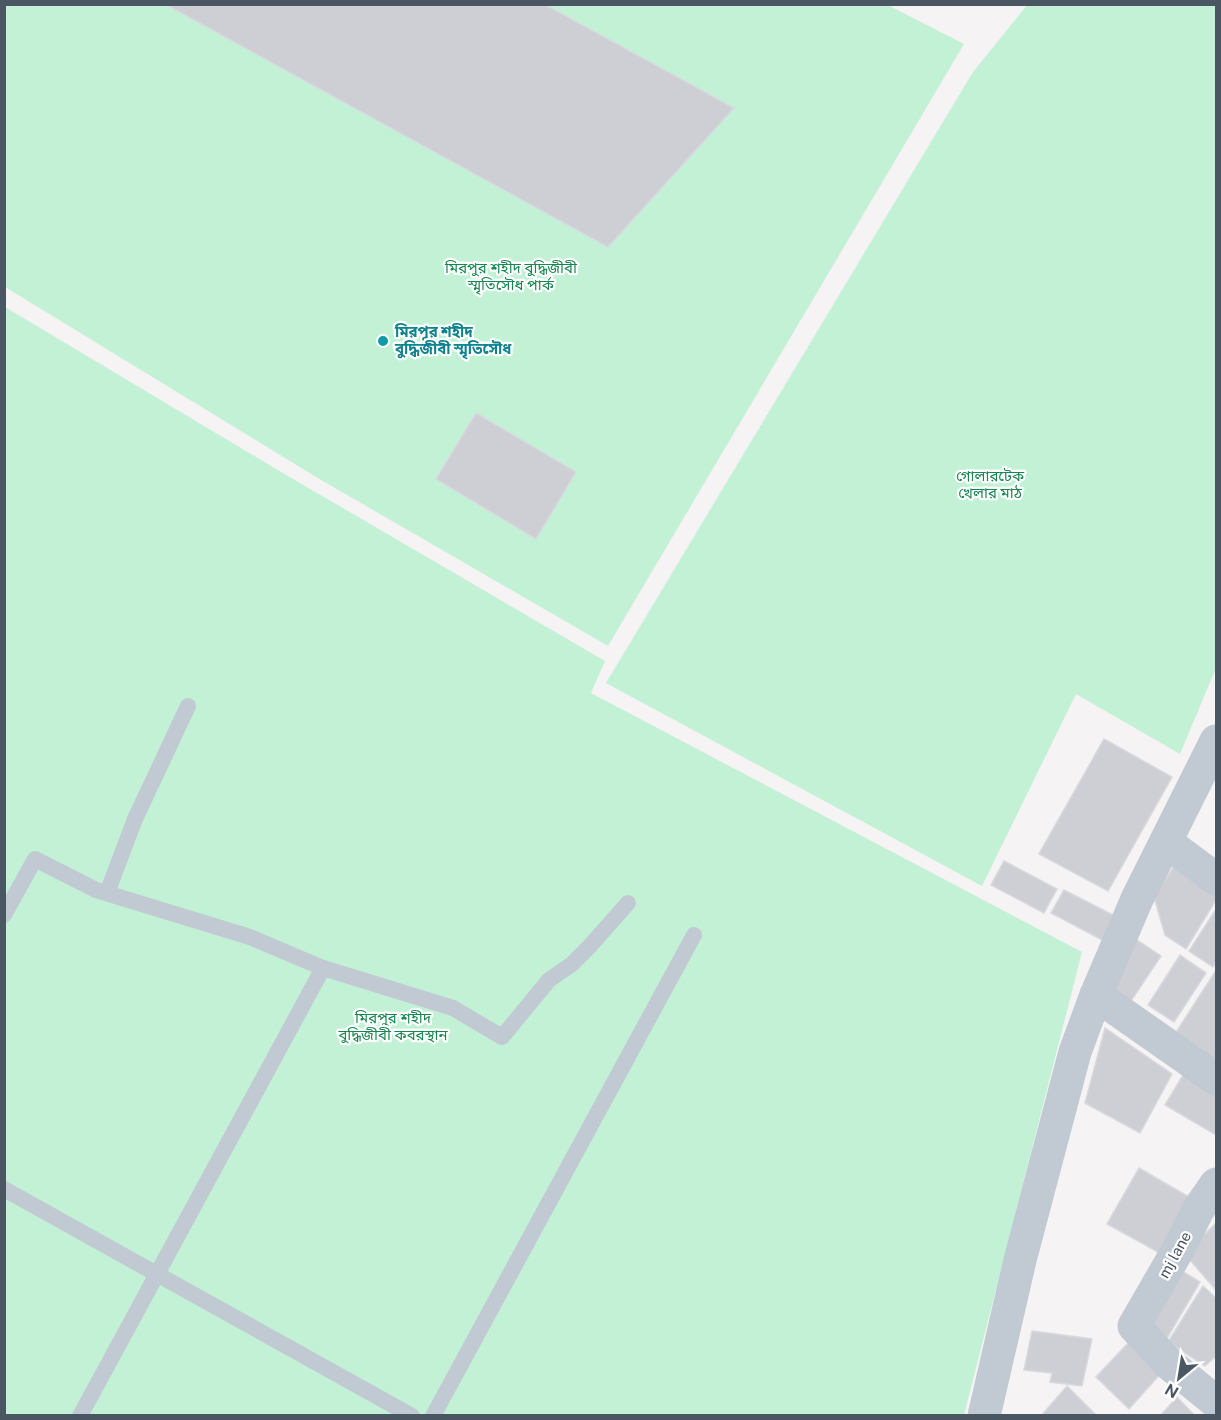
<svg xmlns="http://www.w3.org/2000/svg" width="1221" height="1420" font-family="'Public Sans','Noto Sans Bengali',sans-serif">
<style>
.green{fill:#c3f1d5}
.building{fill:#cdcfd5;stroke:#d7d9de;stroke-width:1.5}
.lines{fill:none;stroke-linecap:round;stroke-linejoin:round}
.service{stroke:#c1cad2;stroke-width:16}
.minor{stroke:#c1cad2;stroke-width:33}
.culture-dot{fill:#0f9aa8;stroke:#fff;stroke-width:2}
.labels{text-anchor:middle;stroke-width:4.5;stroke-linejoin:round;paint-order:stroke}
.park-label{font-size:15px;fill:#17864f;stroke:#fff}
.culture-label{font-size:15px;font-weight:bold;fill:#0d838f;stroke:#fff;text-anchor:start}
.street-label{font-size:15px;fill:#4a5661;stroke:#fff}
</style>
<rect width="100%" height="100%" fill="#f5f3f3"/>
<g class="green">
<polygon points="886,4 964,44 608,646 316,477 5,287 4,5"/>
<polygon points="1028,4 1216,5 1216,668 1180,754 1076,694 982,886 606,683 973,72"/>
<polygon points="5,307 288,476 605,661 591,693 1082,952 964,1415 5,1416"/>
</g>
<g class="building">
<polygon points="165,4 544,4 734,108 608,247"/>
<polygon points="476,413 576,472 536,539 436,479"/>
<polygon points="1104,739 1172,777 1108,891 1039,854"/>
<polygon points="1004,861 1057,889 1044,913 991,885"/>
<polygon points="1176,863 1216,889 1216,900 1186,949 1165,935 1154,897"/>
<polygon points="1064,890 1117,917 1104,941 1051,913"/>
<polygon points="1216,909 1216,961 1213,967 1189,951"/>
<polygon points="1134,938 1161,956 1129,1004 1102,987"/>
<polygon points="1180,955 1206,973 1174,1022 1148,1005"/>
<polygon points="1215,972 1216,973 1216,1065 1173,1037"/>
<polygon points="1105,1028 1172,1074 1140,1133 1085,1103"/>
<polygon points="1183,1075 1216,1094 1216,1135 1165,1105"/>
<polygon points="1139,1168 1196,1201 1165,1256 1107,1224"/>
<polygon points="1216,1223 1216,1290 1189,1259 1202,1237"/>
<polygon points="1171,1264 1200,1282 1166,1340 1137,1322"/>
<polygon points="1203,1286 1216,1298 1216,1356 1205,1366 1168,1342"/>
<polygon points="1032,1331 1092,1339 1082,1386 1050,1382 1052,1373 1024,1370"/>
<polygon points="1130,1341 1162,1372 1129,1409 1096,1377"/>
<polygon points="1067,1386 1097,1416 1041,1416"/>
<polygon points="1177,1397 1195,1416 1160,1416"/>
</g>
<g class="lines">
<g class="service">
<polyline points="107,893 135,819 188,706"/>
<polyline points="4,915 35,859 96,890 250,937 323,968 453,1008 502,1037 549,980 572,964 589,947 628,903"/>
<polyline points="4,1189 412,1416"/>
<polyline points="80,1416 323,968"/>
<polyline points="433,1416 694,935"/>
</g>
<g class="minor">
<polyline points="1166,842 1216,879"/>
<polyline points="1096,995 1216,1079"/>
<polyline points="1216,1184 1198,1210 1179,1248 1134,1326 1168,1363 1216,1402"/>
<polyline points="984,1416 1020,1260 1075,1052 1096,995 1137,899 1216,741"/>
</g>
</g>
<circle class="culture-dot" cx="383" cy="341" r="6"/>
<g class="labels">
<g class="park-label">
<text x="511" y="273">মিরপুর শহীদ বুদ্ধিজীবী<tspan x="511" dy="17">স্মৃতিসৌধ পার্ক</tspan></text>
<text x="990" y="481">গোলারটেক<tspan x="990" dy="17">খেলার মাঠ</tspan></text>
<text x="393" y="1023">মিরপুর শহীদ<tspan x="393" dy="17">বুদ্ধিজীবী কবরস্থান</tspan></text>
</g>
<g class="culture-label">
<text x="395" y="337">মিরপুর শহীদ<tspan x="395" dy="17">বুদ্ধিজীবী স্মৃতিসৌধ</tspan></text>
</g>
<g class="street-label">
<text transform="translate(1175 1255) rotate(-61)" y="5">mj lane</text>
</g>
</g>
<rect width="1221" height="1420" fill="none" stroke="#4a5661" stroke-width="12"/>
<g transform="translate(1179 1378) rotate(210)" stroke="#ffffff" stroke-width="4.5" paint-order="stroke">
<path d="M0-4.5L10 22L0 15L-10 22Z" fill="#4a5661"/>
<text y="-9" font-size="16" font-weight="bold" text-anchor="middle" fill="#4a5661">N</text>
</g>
</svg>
